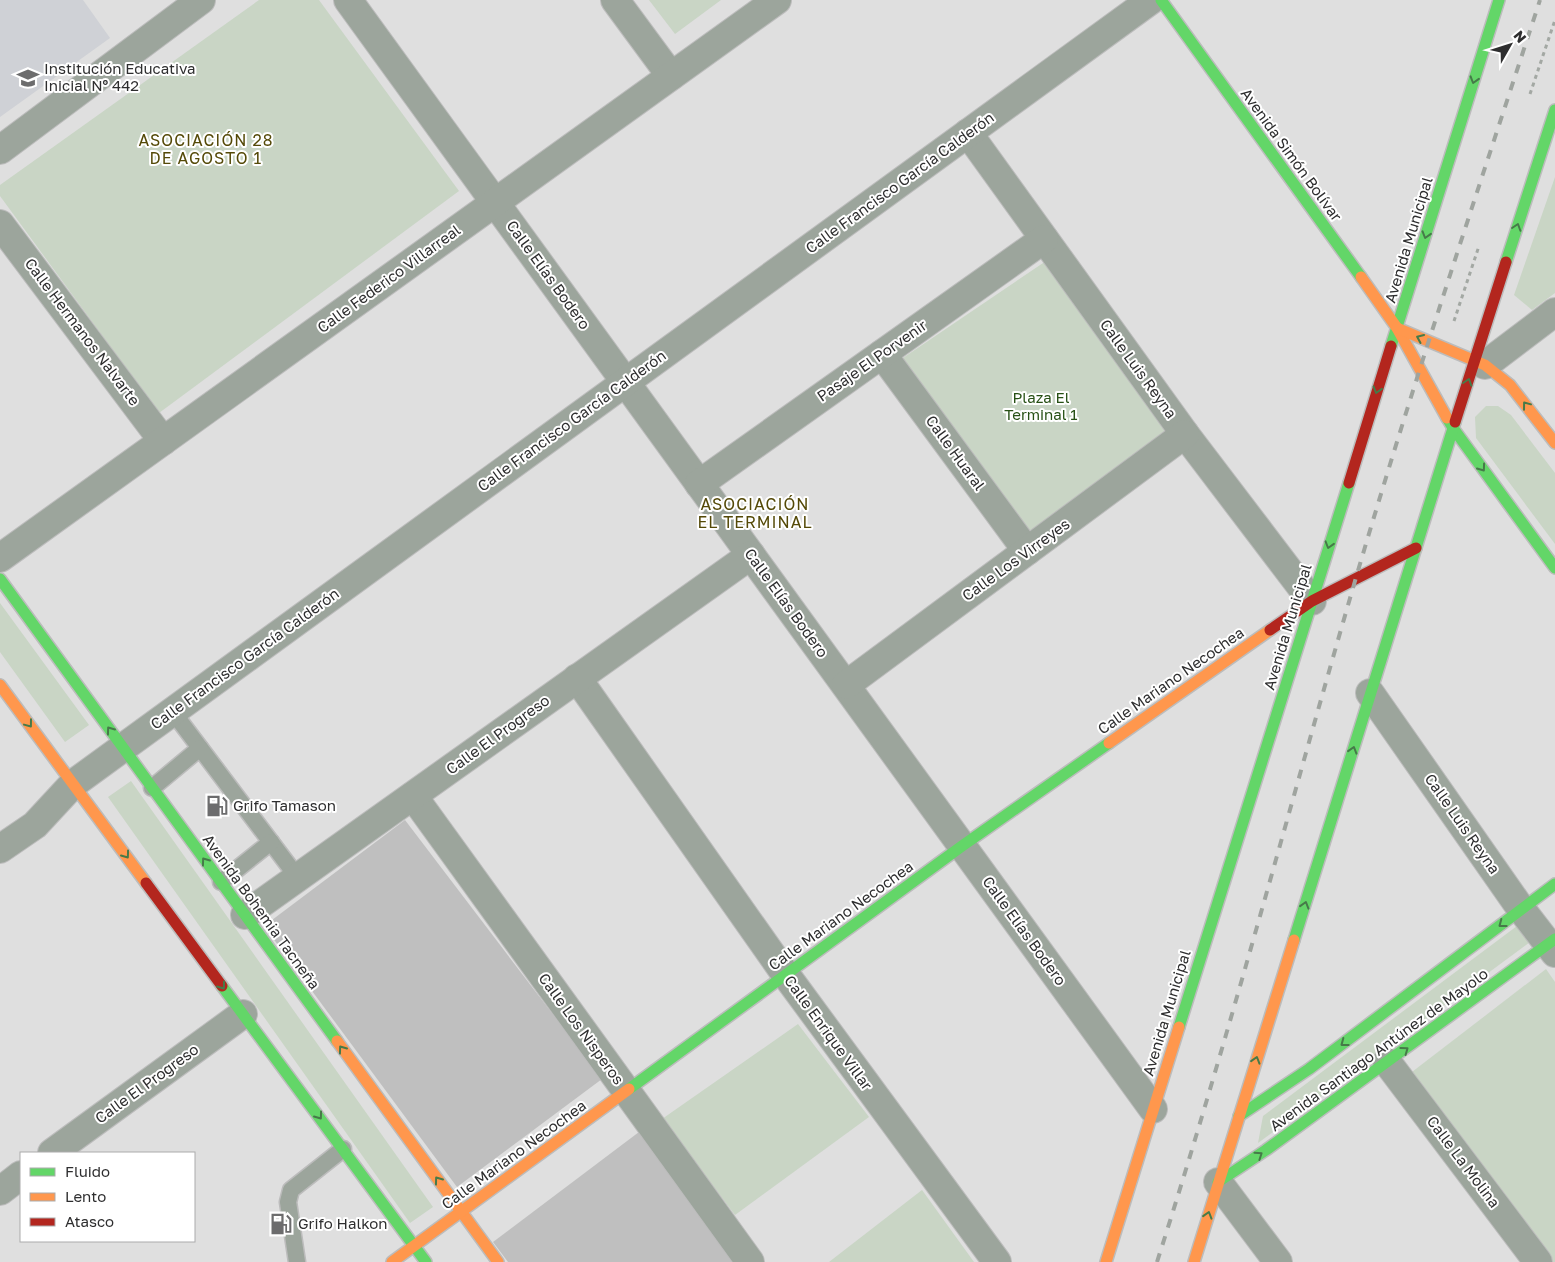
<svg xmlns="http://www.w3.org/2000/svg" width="1555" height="1262" font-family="'Golos Text',sans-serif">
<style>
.built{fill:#cfd1d6}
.green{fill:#c9d5c5}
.building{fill:#bfbfbf}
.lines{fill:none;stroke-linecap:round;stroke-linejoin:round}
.lane-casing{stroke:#bcbcbc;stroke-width:19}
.street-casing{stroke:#bcbcbc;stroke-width:30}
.fast-casing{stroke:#bcbcbc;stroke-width:14}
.slow-casing{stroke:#bcbcbc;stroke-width:14}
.jam-casing{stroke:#bcbcbc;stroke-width:14}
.path{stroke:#a3a8a3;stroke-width:3;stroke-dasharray:4 4;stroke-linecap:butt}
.lane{stroke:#9ca59c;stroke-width:16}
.street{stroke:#9ca59c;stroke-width:28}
.fast{stroke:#63d668;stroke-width:11}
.slow{stroke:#ff974d;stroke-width:11}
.jam{stroke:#b3261e;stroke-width:11}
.rail{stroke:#9fa49f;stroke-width:4;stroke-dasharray:9 9;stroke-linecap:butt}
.oneway{stroke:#467a49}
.labels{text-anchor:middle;stroke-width:4;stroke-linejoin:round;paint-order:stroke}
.poi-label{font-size:15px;fill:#2e2e2f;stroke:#fff;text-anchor:start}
.street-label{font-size:15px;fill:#2e2e2f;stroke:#fff}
.park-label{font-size:15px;fill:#275015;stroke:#fff}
.neighbourhood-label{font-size:16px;letter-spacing:1px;fill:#544907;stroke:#fff}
</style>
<rect width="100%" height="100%" fill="#dfdfdf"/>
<polygon class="built" points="0,0 83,0 110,38 0,117"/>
<g class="green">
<polygon points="259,0 319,0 459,191 159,413 0,196 0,185"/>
<polygon points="649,0 721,0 675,34"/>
<polygon points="1555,177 1555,293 1532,310 1514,295"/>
<polygon points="1046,261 1170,429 1024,536 897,362"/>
<polygon points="1486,406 1498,406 1511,415 1555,473 1555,544 1476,438 1475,417"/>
<polygon points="0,603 89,725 65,742 0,652"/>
<polygon points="131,781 433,1207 410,1223 108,797"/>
<polygon points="1525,920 1537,937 1258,1143 1263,1116"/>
<polygon points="1546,969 1555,982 1555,1262 1545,1262 1408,1075"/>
<polygon points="798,1024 869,1117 735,1215 662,1119"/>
<polygon points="922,1190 974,1262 829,1262"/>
</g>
<g class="building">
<polygon points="405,820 602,1079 457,1187 264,926"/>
<polygon points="639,1132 733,1262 508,1262 493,1242"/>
</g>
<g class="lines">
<g class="lane-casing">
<g id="lane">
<polyline points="173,712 298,878"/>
<polyline points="152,788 200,748"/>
<polyline points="221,882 271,842"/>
<polyline points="297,1262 288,1202 291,1190 343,1149"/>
</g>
</g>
<g class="street-casing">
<g id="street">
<polyline points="348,0 1153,1109"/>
<polyline points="615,0 671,76"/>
<polyline points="968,133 1185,434 1312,601"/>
<polyline points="0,150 201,0"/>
<polyline points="0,224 163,441"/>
<polyline points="882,354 1027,551"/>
<polyline points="1485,365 1555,312"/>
<polyline points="699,484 1044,239"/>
<polyline points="0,558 777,0"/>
<polyline points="577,678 786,975 997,1262"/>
<polyline points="846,685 1185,434"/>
<polyline points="1370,693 1521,909 1555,953"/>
<polyline points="413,796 750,1262"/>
<polyline points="0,849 35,825 73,784 1151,0"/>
<polyline points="245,915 751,555"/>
<polyline points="1387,1062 1538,1262"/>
<polyline points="52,1153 243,1014"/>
<polyline points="1218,1182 1278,1262"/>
<polyline points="0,1191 21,1175"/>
</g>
</g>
<g class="fast-casing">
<g id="fast">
<polyline points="1161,0 1361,277"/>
<polyline points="1506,262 1555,110"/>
<polyline points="1391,346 1499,0"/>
<polyline points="1447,418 1453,428 1555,568"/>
<polyline points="0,579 337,1041"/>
<polyline points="1294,940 1455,422"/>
<polyline points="222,986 426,1262"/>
<polyline points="1179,1027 1349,483"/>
<polyline points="629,1089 962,846 1109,743"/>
<polyline points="1239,1116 1309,1069 1555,884"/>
<polyline points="1218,1182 1266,1150 1555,939"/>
</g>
</g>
<g class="slow-casing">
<g id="slow">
<polyline points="1361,277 1397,328 1447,418"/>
<polyline points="1397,328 1485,365 1510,385 1555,443"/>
<polyline points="0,685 146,883"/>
<polyline points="1109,743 1270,630"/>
<polyline points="337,1041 498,1262"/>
<polyline points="392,1262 629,1089"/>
<polyline points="1106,1262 1179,1027"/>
<polyline points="1194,1262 1294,940"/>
</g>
</g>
<g class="jam-casing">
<g id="jam">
<polyline points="1455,422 1506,262"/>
<polyline points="1349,483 1391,346"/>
<polyline points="1270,630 1312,601 1416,548"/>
<polyline points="146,883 222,986"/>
</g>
</g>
<g class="path">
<polyline points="1530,94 1555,20"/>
<polyline points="1454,321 1479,246"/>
</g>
<use href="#lane" class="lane"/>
<use href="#street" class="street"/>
<use href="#fast" class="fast"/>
<use href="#slow" class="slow"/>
<use href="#jam" class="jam"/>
<path class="rail" d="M1157,1262C1229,1037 1289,808 1355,581C1412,386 1477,193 1540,0"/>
</g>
<defs><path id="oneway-chevron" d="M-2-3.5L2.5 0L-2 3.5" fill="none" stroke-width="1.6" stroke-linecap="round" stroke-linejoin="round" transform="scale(1.25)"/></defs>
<g class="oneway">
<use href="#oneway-chevron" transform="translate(1474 80) rotate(107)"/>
<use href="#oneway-chevron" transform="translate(1517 227) rotate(-72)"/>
<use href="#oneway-chevron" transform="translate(1426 235) rotate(107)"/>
<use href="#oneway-chevron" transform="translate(1420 338) rotate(-156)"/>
<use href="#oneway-chevron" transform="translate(1468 382) rotate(-72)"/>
<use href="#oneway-chevron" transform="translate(1377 390) rotate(107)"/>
<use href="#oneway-chevron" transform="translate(1526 405) rotate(-127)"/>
<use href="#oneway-chevron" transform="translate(1482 468) rotate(54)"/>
<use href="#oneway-chevron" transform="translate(1329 545) rotate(107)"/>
<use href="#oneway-chevron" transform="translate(29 724) rotate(53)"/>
<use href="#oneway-chevron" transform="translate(110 730) rotate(-126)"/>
<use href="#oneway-chevron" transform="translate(1353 750) rotate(-73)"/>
<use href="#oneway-chevron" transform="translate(126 855) rotate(54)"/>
<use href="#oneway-chevron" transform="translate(205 861) rotate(-126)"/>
<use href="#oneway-chevron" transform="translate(1305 905) rotate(-73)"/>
<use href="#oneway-chevron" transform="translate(1502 924) rotate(143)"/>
<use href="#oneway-chevron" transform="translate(222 986) rotate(54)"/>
<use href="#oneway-chevron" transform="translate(1344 1043) rotate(143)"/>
<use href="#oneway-chevron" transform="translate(342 1049) rotate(-126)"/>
<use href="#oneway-chevron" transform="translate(1405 1050) rotate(-36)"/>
<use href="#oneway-chevron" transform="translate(1256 1060) rotate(-73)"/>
<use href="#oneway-chevron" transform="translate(319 1116) rotate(54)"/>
<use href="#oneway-chevron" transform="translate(1259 1155) rotate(-34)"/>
<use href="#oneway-chevron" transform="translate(438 1180) rotate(-126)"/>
<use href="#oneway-chevron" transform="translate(1208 1215) rotate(-73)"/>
</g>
<defs>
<g id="school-bare" transform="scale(1.725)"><path d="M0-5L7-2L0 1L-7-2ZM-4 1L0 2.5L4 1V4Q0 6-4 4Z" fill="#6c6c6d" stroke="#fff" stroke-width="2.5" paint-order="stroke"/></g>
<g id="fuel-bare" transform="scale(1.725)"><path d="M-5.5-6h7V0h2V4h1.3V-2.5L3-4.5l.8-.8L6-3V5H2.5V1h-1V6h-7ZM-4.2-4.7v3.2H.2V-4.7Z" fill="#6c6c6d" stroke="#fff" stroke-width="2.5" paint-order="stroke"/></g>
</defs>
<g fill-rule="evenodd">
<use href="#school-bare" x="28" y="78"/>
<use href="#fuel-bare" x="217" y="806"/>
<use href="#fuel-bare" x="281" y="1224"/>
</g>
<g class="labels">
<g class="poi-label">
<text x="44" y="74">Institución Educativa<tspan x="44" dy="17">Inicial Nº 442</tspan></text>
<text x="233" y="811">Grifo Tamason</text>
<text x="298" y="1229">Grifo Halkon</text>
</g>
<g class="street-label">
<text transform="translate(1291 155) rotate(54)" y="5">Avenida Simón Bolívar</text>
<text transform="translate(900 183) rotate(-36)" y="5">Calle Francisco García Calderón</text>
<text transform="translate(1409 240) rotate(-73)" y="5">Avenida Municipal</text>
<text transform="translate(548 275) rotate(54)" y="5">Calle Elías Bodero</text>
<text transform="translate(389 279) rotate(-36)" y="5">Calle Federico Villarreal</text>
<text transform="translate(82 332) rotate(53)" y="5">Calle Hermanos Nalvarte</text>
<text transform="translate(872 361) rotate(-35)" y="5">Pasaje El Porvenir</text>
<text transform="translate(1138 369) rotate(54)" y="5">Calle Luis Reyna</text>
<text transform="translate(572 421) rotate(-36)" y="5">Calle Francisco García Calderón</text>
<text transform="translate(955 453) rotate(54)" y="5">Calle Huaral</text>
<text transform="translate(1016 560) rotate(-36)" y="5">Calle Los Virreyes</text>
<text transform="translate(786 603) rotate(54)" y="5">Calle Elías Bodero</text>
<text transform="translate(1288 627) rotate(-73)" y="5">Avenida Municipal</text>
<text transform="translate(245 659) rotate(-36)" y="5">Calle Francisco García Calderón</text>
<text transform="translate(1171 681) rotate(-35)" y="5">Calle Mariano Necochea</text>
<text transform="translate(498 735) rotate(-36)" y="5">Calle El Progreso</text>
<text transform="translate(1462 824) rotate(55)" y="5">Calle Luis Reyna</text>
<text transform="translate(261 912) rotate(54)" y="5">Avenida Bohemia Tacneña</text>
<text transform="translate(841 916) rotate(-36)" y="5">Calle Mariano Necochea</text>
<text transform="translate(1024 931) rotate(54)" y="5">Calle Elías Bodero</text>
<text transform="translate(1167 1013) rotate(-73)" y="5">Avenida Municipal</text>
<text transform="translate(581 1029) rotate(54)" y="5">Calle Los Nisperos</text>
<text transform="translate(828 1033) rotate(54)" y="5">Calle Enrique Villar</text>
<text transform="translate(1379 1050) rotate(-36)" y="5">Avenida Santiago Antúnez de Mayolo</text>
<text transform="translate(147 1084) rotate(-36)" y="5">Calle El Progreso</text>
<text transform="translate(514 1155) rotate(-36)" y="5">Calle Mariano Necochea</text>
<text transform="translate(1463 1162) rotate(53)" y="5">Calle La Molina</text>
</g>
<g class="park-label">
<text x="1041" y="403">Plaza El<tspan x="1041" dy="17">Terminal 1</tspan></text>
</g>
<g class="neighbourhood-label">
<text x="206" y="146">ASOCIACIÓN 28<tspan x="206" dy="18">DE AGOSTO 1</tspan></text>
<text x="755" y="510">ASOCIACIÓN<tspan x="755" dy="18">EL TERMINAL</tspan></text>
</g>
</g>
<rect x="20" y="1152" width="175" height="90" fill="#ffffff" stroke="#ababac"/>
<rect x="30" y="1168" width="25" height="8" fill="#63d668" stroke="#ababac"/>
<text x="65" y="1177" font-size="15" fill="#2e2e2f">Fluido</text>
<rect x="30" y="1193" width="25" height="8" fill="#ff974d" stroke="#ababac"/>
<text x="65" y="1202" font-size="15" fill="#2e2e2f">Lento</text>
<rect x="30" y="1218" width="25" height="8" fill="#b3261e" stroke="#ababac"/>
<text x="65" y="1227" font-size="15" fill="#2e2e2f">Atasco</text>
<g transform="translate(1510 45) rotate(51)" stroke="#ffffff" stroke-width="4" paint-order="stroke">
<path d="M0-4L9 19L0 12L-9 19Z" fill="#2e2e2f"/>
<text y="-8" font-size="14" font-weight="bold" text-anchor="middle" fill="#2e2e2f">N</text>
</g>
</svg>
